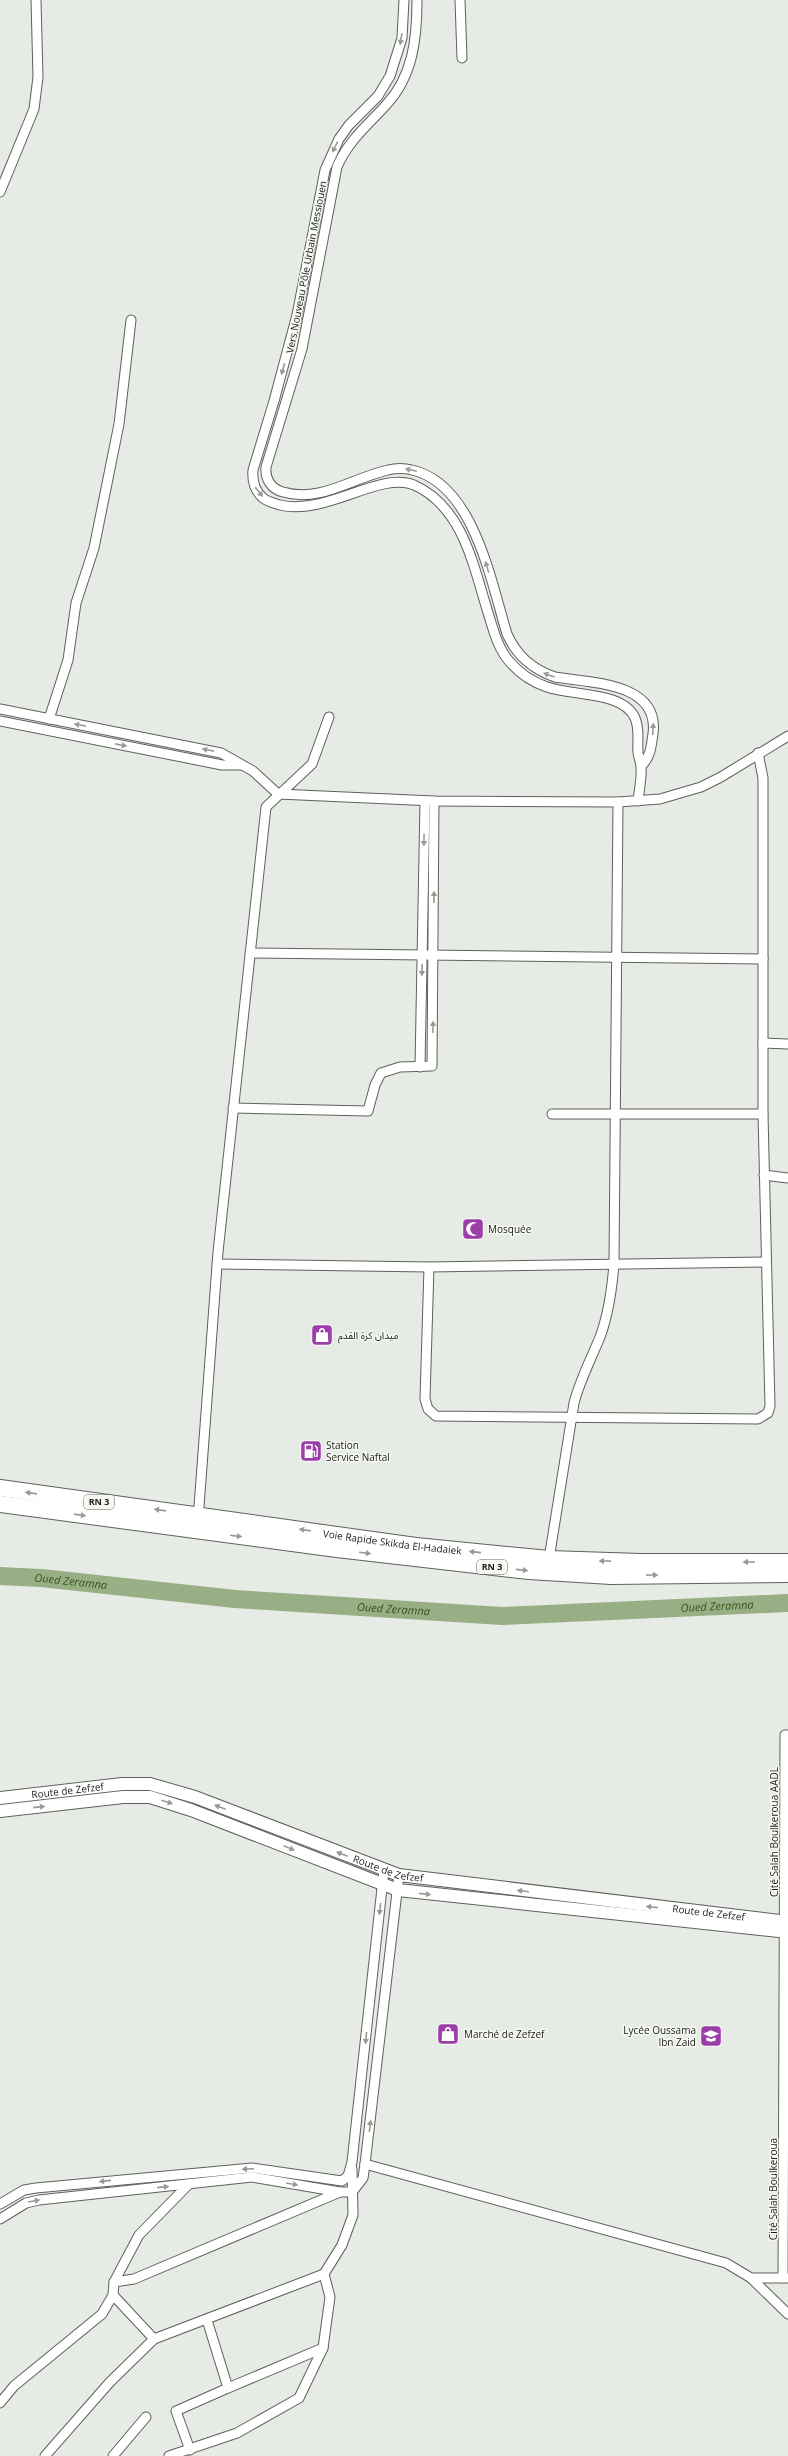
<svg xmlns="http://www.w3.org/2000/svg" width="788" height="2456" font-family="'Open Sans','Noto Sans Arabic',sans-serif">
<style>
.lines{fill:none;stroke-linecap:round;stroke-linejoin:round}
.river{stroke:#98af85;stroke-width:18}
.street-casing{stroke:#5e615b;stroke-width:11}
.secondary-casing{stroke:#5e615b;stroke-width:14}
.highway-casing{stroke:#5e615b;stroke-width:18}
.street{stroke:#fff;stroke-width:9}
.secondary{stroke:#fff;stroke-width:12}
.highway{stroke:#fff;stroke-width:16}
.oneway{fill:#999998}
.labels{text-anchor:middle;stroke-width:3;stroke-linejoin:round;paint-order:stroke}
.shield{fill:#f5f9f2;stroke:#5d5f5c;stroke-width:1}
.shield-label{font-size:9px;font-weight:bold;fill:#1c1d1b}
.street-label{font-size:10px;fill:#1c1d1b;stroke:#f5f9f2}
.poi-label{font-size:10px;fill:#1c1d1b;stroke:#f5f9f2;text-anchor:start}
.water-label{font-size:11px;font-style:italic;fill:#355214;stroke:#f5f9f2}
</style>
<rect width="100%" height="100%" fill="#e7ebe5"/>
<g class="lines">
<path class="river" id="s1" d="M0,1576L41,1578L235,1599L502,1616L788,1603"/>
<g class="street-casing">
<g id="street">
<path d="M404,0L402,38L390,76L378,96L349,125L339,139L325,170L297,315L274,401L253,470C252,481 255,491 263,498C268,502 274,503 280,505C326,516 379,471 414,485C464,507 474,569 489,616C494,632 498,648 509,661C519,673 532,682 547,687C572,696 623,691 635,718C640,729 637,741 638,752C638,757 641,762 641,767C642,778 639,790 638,801"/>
<path d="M417,0C417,39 413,76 386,105C367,126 348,141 337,167L302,349L266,467C265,479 271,489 283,492C320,503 352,478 388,470C396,468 404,468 412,470C474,484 491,582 507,634C517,656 532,669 555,677C590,683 660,682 653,734C651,746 651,756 642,765"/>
<polyline points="460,0 462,58"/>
<polyline points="0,192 34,109 38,77 36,0"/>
<polyline points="0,709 221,753 253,771 278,794 434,801 618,802 660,799 701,787 721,777 788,736"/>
<polyline points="49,719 68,660 76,603 94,548 119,424 131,320"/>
<polyline points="0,721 222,765 241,765"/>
<polyline points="250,953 763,959"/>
<polyline points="763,1043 788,1044"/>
<polyline points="420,1067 425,801"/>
<polyline points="233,1108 368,1111 375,1085 381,1073 400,1067 432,1066 434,801"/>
<polyline points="552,1114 763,1114"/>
<polyline points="764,1175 788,1178"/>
<polyline points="217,1264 429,1267 766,1262"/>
<polyline points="429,1267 425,1399 428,1409 436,1416 758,1419 768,1413 770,1406 763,1114 763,778 758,753"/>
<polyline points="198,1520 218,1252 266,807 312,764 329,717"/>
<path d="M549,1559L574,1403C580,1380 591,1359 600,1337C609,1313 612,1289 614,1264L618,802"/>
<polyline points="788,1735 785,1735 783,2278 788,2278"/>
<polyline points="365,2164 726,2263 751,2278 783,2278"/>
<polyline points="0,2204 24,2190 36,2188 252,2168 342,2181 348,2176 352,2162 384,1870"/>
<polyline points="0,2219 26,2203 39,2200 252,2177 340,2192 352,2192 363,2178 365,2164 399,1875"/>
<polyline points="751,2278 788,2314"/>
<polyline points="114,2282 134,2279 340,2192"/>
<polyline points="113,2295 154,2339 324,2274 342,2245 353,2215 352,2169"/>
<polyline points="207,2320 228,2388 323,2348 330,2297 324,2274"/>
<polyline points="0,2403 14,2386 102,2314 113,2295 114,2282 139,2235 189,2184"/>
<polyline points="190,2450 176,2411 228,2388"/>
<polyline points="45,2456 110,2382 154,2339"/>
<polyline points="113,2456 146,2417"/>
<polyline points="169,2456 237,2433 299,2398 323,2348"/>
</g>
</g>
<g class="secondary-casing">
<g id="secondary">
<path id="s2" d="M0,1798L122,1784H150L195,1797L399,1875L788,1922"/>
<polyline points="0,1811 123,1797 150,1797 191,1810 398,1890 788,1932"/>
</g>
</g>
<g class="highway-casing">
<g id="highway">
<path id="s3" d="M0,1488L416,1546L549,1559L640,1562H788"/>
<polyline points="0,1504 337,1549 529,1571 611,1576 788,1574"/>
</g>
</g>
<use href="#street" class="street"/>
<use href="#secondary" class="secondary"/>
<use href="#highway" class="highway"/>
</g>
<defs><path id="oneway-solid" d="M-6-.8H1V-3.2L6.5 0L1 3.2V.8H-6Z"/></defs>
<g class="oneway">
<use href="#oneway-solid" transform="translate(401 39) rotate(99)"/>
<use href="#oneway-solid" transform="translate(335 147) rotate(117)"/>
<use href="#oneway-solid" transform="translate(283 369) rotate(105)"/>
<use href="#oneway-solid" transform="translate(411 470) rotate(-168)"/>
<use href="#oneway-solid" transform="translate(259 492) rotate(52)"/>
<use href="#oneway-solid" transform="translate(487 567) rotate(-107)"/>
<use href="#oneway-solid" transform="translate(549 675) rotate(-160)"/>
<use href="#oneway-solid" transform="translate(80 725) rotate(-169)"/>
<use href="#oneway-solid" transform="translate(653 729) rotate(-87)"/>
<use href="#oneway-solid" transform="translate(121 745) rotate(11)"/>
<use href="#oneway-solid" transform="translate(208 750) rotate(-169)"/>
<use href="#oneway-solid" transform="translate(424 840) rotate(91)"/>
<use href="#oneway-solid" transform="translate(434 897) rotate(-90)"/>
<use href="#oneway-solid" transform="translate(422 970) rotate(91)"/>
<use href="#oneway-solid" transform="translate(433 1027) rotate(-89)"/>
<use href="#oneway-solid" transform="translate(31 1493) rotate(-172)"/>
<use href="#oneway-solid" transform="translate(160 1510) rotate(-172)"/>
<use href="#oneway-solid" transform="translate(80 1515) rotate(8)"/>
<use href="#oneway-solid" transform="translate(305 1530) rotate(-172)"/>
<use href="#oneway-solid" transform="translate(236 1536) rotate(7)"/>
<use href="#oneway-solid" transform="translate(475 1552) rotate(-174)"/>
<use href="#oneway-solid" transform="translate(365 1553) rotate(7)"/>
<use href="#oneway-solid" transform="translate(605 1561) rotate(-179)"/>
<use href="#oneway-solid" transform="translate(749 1562) rotate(-180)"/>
<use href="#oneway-solid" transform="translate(522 1570) rotate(6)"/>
<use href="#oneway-solid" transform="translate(652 1575) rotate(-1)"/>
<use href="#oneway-solid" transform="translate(167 1802) rotate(17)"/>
<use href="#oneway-solid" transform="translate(39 1807) rotate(-6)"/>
<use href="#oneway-solid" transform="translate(220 1807) rotate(-159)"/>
<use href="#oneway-solid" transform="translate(289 1848) rotate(22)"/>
<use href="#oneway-solid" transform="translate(342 1854) rotate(-159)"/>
<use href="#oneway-solid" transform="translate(523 1891) rotate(-173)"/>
<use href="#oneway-solid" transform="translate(425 1894) rotate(6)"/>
<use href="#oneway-solid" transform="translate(652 1907) rotate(-173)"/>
<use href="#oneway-solid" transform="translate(380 1909) rotate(96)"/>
<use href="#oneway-solid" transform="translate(366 2038) rotate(96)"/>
<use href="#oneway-solid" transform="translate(370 2126) rotate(-83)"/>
<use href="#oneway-solid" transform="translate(248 2169) rotate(178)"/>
<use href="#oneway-solid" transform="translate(105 2181) rotate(174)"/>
<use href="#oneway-solid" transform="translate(292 2184) rotate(10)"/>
<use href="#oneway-solid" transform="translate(163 2187) rotate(-6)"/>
<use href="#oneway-solid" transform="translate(34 2201) rotate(-10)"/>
</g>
<defs>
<g id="mosque-square" transform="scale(1.15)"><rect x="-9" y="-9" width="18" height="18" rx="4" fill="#9b3ea8" stroke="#f5f9f2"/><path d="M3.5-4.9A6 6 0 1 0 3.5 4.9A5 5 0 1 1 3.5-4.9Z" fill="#fff"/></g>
<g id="shop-square" transform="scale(1.15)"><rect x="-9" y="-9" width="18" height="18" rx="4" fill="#9b3ea8" stroke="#f5f9f2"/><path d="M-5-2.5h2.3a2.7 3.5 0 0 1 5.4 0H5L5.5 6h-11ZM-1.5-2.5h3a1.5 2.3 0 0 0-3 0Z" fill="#fff"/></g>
<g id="fuel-square" transform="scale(1.15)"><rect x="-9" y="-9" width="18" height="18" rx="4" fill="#9b3ea8" stroke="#f5f9f2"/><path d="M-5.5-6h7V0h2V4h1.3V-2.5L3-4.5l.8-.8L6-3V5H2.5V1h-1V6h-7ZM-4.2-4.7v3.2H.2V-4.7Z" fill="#fff"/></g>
<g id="school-square" transform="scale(1.15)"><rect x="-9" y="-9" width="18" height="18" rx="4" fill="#9b3ea8" stroke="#f5f9f2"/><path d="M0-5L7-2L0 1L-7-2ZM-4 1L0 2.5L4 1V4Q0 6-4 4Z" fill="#fff"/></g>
</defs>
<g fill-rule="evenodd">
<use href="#mosque-square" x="473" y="1229"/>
<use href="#shop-square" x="322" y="1335"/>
<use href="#fuel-square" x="311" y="1451"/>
<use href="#shop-square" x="448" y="2034"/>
<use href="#school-square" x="711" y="2036"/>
</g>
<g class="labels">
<g class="shield">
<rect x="84" y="1495" width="30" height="14" rx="3"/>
<rect x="477" y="1560" width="30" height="14" rx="3"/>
</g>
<g class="shield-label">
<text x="99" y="1505">RN 3</text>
<text x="492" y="1570">RN 3</text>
</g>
<g class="street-label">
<text transform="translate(306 267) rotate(-79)" y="4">Vers Nouveau Pôle Urbain Messiouen</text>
<text dy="4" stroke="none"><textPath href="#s3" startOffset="396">Voie Rapide Skikda El-Hadaiek</textPath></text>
<text dy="4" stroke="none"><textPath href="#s2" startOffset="68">Route de Zefzef</textPath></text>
<text transform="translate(774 1832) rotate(-90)" y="4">Cité Salah Boulkeroua AADL</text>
<text dy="4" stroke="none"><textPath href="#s2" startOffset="404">Route de Zefzef</textPath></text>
<text dy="4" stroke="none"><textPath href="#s2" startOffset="728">Route de Zefzef</textPath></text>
<text transform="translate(773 2189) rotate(-90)" y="4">Cité Salah Boulkeroua</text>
</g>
<g class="poi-label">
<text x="488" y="1233">Mosquée</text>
<text x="338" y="1339">ميدان كرة القدم</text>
<text x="326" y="1449">Station<tspan x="326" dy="12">Service Naftal</tspan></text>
<text x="696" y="2034" text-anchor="end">Lycée Oussama<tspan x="696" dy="12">Ibn Zaid</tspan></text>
<text x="464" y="2038">Marché de Zefzef</text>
</g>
<g class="water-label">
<text dy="4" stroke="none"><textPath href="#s1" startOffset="71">Oued Zeramna</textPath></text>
<text dy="4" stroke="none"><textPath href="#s1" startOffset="719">Oued Zeramna</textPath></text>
<text dy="4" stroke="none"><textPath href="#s1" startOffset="395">Oued Zeramna</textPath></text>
</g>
</g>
</svg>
